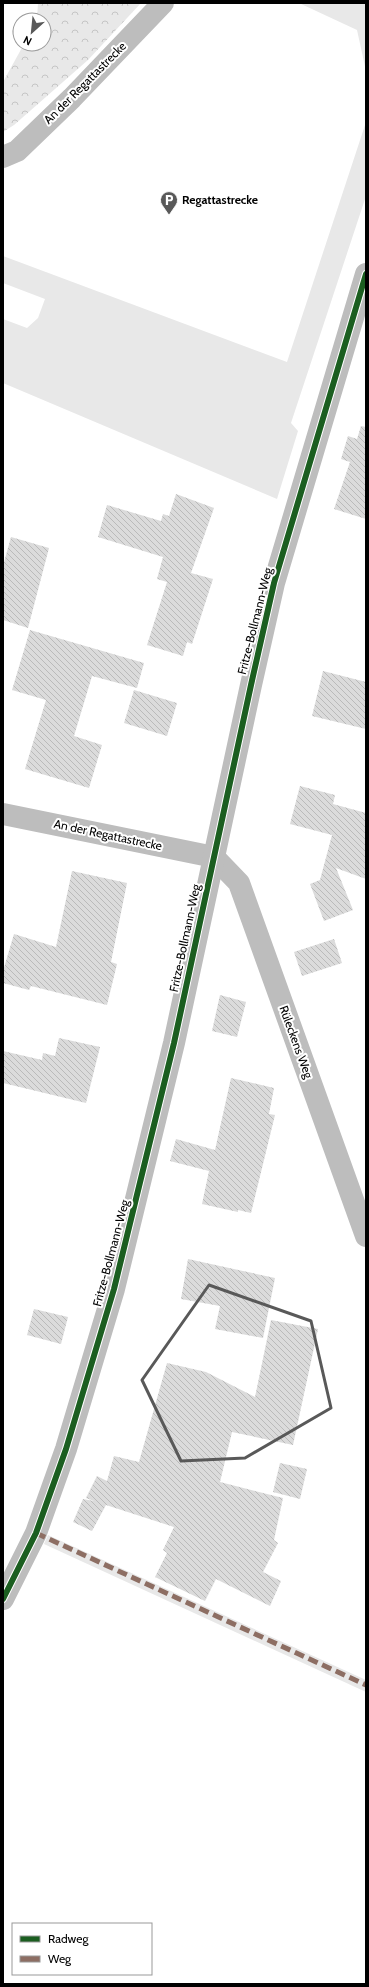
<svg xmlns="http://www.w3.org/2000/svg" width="369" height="1987" font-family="Cabin,sans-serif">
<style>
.grass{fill:#e8e8e8}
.forest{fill:url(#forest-crowns)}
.building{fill:url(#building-back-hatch)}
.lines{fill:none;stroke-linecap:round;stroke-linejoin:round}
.street{stroke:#bdbdbd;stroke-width:22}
.quiet{stroke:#8d6e63;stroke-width:5;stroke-dasharray:10 5;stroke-linecap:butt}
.cycleway-casing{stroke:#fff;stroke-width:8}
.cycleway{stroke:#1b5e20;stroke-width:6}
.marked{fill:none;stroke:#595959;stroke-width:3;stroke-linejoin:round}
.labels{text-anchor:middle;stroke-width:4;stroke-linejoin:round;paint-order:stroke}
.street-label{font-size:12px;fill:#000;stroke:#fff}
.poi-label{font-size:12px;font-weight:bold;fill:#000;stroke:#fff;text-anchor:start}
</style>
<defs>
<pattern id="forest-crowns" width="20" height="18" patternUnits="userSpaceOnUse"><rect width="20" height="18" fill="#e8e8e8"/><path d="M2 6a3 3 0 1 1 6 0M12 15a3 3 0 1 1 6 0" fill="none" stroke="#c5c5c5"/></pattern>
<pattern id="building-back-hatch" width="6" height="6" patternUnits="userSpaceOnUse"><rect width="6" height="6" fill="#dbdbdb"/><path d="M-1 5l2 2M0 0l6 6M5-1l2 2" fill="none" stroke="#bababa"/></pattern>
</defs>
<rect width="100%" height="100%" fill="#fff"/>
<g class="grass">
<polygon points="299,3 366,3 366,71 357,30"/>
<polygon points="366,122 366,196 291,423 298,431 277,499 3,383 3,319 27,328 38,318 45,299 3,283 3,256 287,362"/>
<polygon points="48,1535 366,1680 366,1692 44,1544"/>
</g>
<polygon class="forest" points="38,3 141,3 88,60 14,125 3,132 3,82 24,44 44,44 44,20 37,20"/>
<g class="building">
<polygon points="361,426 366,427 366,519 334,509 350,462 341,459 348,436 357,439"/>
<polygon points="176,494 214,508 191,573 213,579 192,644 187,642 183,656 147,645 167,582 157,579 163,557 98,537 107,505 161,521 163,514 169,516"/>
<polygon points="11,537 49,548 28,628 3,620 3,566"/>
<polygon points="30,630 144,663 137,688 92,676 74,736 102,745 89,788 25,769 46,700 12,690"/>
<polygon points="323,671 366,682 366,729 312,716"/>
<polygon points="134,690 177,703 167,736 124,723"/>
<polygon points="300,786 335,795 333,804 366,813 366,879 336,868 353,910 324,921 310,884 320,880 332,835 290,824"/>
<polygon points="72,871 127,883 111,962 117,964 107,1005 31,986 29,990 3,983 3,971 14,934 56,947"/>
<polygon points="334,939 342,963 302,976 294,952"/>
<polygon points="220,995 246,1002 237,1037 212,1031"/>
<polygon points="59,1038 100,1047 86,1103 3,1083 3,1051 42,1060 43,1053 55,1056"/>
<polygon points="231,1078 274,1088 269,1114 275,1115 251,1213 238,1210 238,1212 202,1204 209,1171 170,1161 176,1139 215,1150"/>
<polygon points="188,1259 275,1278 263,1338 215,1329 220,1306 181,1299"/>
<polygon points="34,1309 68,1317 61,1344 27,1335"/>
<polygon points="271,1320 318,1329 293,1445 232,1432 220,1482 283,1498 274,1540 278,1543 263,1572 281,1581 270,1606 216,1579 205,1601 155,1577 167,1553 163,1550 174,1527 106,1505 92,1531 73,1522 83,1499 94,1501 86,1498 97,1476 107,1481 114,1456 139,1462 167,1363 206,1372 255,1397"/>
<polygon points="280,1463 307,1469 300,1499 273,1492"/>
</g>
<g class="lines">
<g class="street">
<polyline points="3,157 17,151 72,98 163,3"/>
<polyline points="3,814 214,857"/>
<polyline points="214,857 239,883 366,1236"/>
<polyline points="3,1599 36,1533 66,1449 114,1289 174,1043 251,685 274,583 366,274"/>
</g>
<polyline class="quiet" points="36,1533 366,1685"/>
<g class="cycleway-casing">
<polyline id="cycleway" points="3,1599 36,1533 66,1449 114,1289 174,1043 251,685 274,583 366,274"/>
</g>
<use href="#cycleway" class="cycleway"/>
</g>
<path class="marked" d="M209,1285L311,1321L331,1408L245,1458L181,1461L142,1380Z"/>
<defs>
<g id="parking-pin" transform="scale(0.9)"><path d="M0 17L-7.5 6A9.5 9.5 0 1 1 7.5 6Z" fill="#595959" stroke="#fff"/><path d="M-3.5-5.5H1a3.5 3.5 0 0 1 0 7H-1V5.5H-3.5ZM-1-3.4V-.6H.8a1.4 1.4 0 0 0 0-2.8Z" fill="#fff"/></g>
</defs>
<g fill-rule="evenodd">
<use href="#parking-pin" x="169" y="200"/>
</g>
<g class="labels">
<g class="street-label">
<text transform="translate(85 83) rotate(-45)" y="4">An der Regattastrecke</text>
<text transform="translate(255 621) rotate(-76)" y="4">Fritze-Bollmann-Weg</text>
<text transform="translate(108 835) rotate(12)" y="4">An der Regattastrecke</text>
<text transform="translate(185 938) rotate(-78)" y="4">Fritze-Bollmann-Weg</text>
<text transform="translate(296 1042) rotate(70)" y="4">Rüleckens Weg</text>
<text transform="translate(111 1253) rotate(-75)" y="4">Fritze-Bollmann-Weg</text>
</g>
<g class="poi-label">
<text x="182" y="204">Regattastrecke</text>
</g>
</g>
<rect width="369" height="1987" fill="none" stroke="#000000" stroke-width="8"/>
<rect x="12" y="1923" width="140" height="52" fill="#ffffff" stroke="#999999"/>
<rect x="20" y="1936" width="20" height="6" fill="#1b5e20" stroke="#999999"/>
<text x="48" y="1943" font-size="12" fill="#000000">Radweg</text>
<rect x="20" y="1956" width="20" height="6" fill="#8d6e63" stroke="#999999"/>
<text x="48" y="1963" font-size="12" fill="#000000">Weg</text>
<g transform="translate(32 32) rotate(207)"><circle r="19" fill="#ffffff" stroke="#999999"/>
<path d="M0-3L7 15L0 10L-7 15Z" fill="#595959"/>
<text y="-6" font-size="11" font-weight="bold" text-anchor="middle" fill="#000000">N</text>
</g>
</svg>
